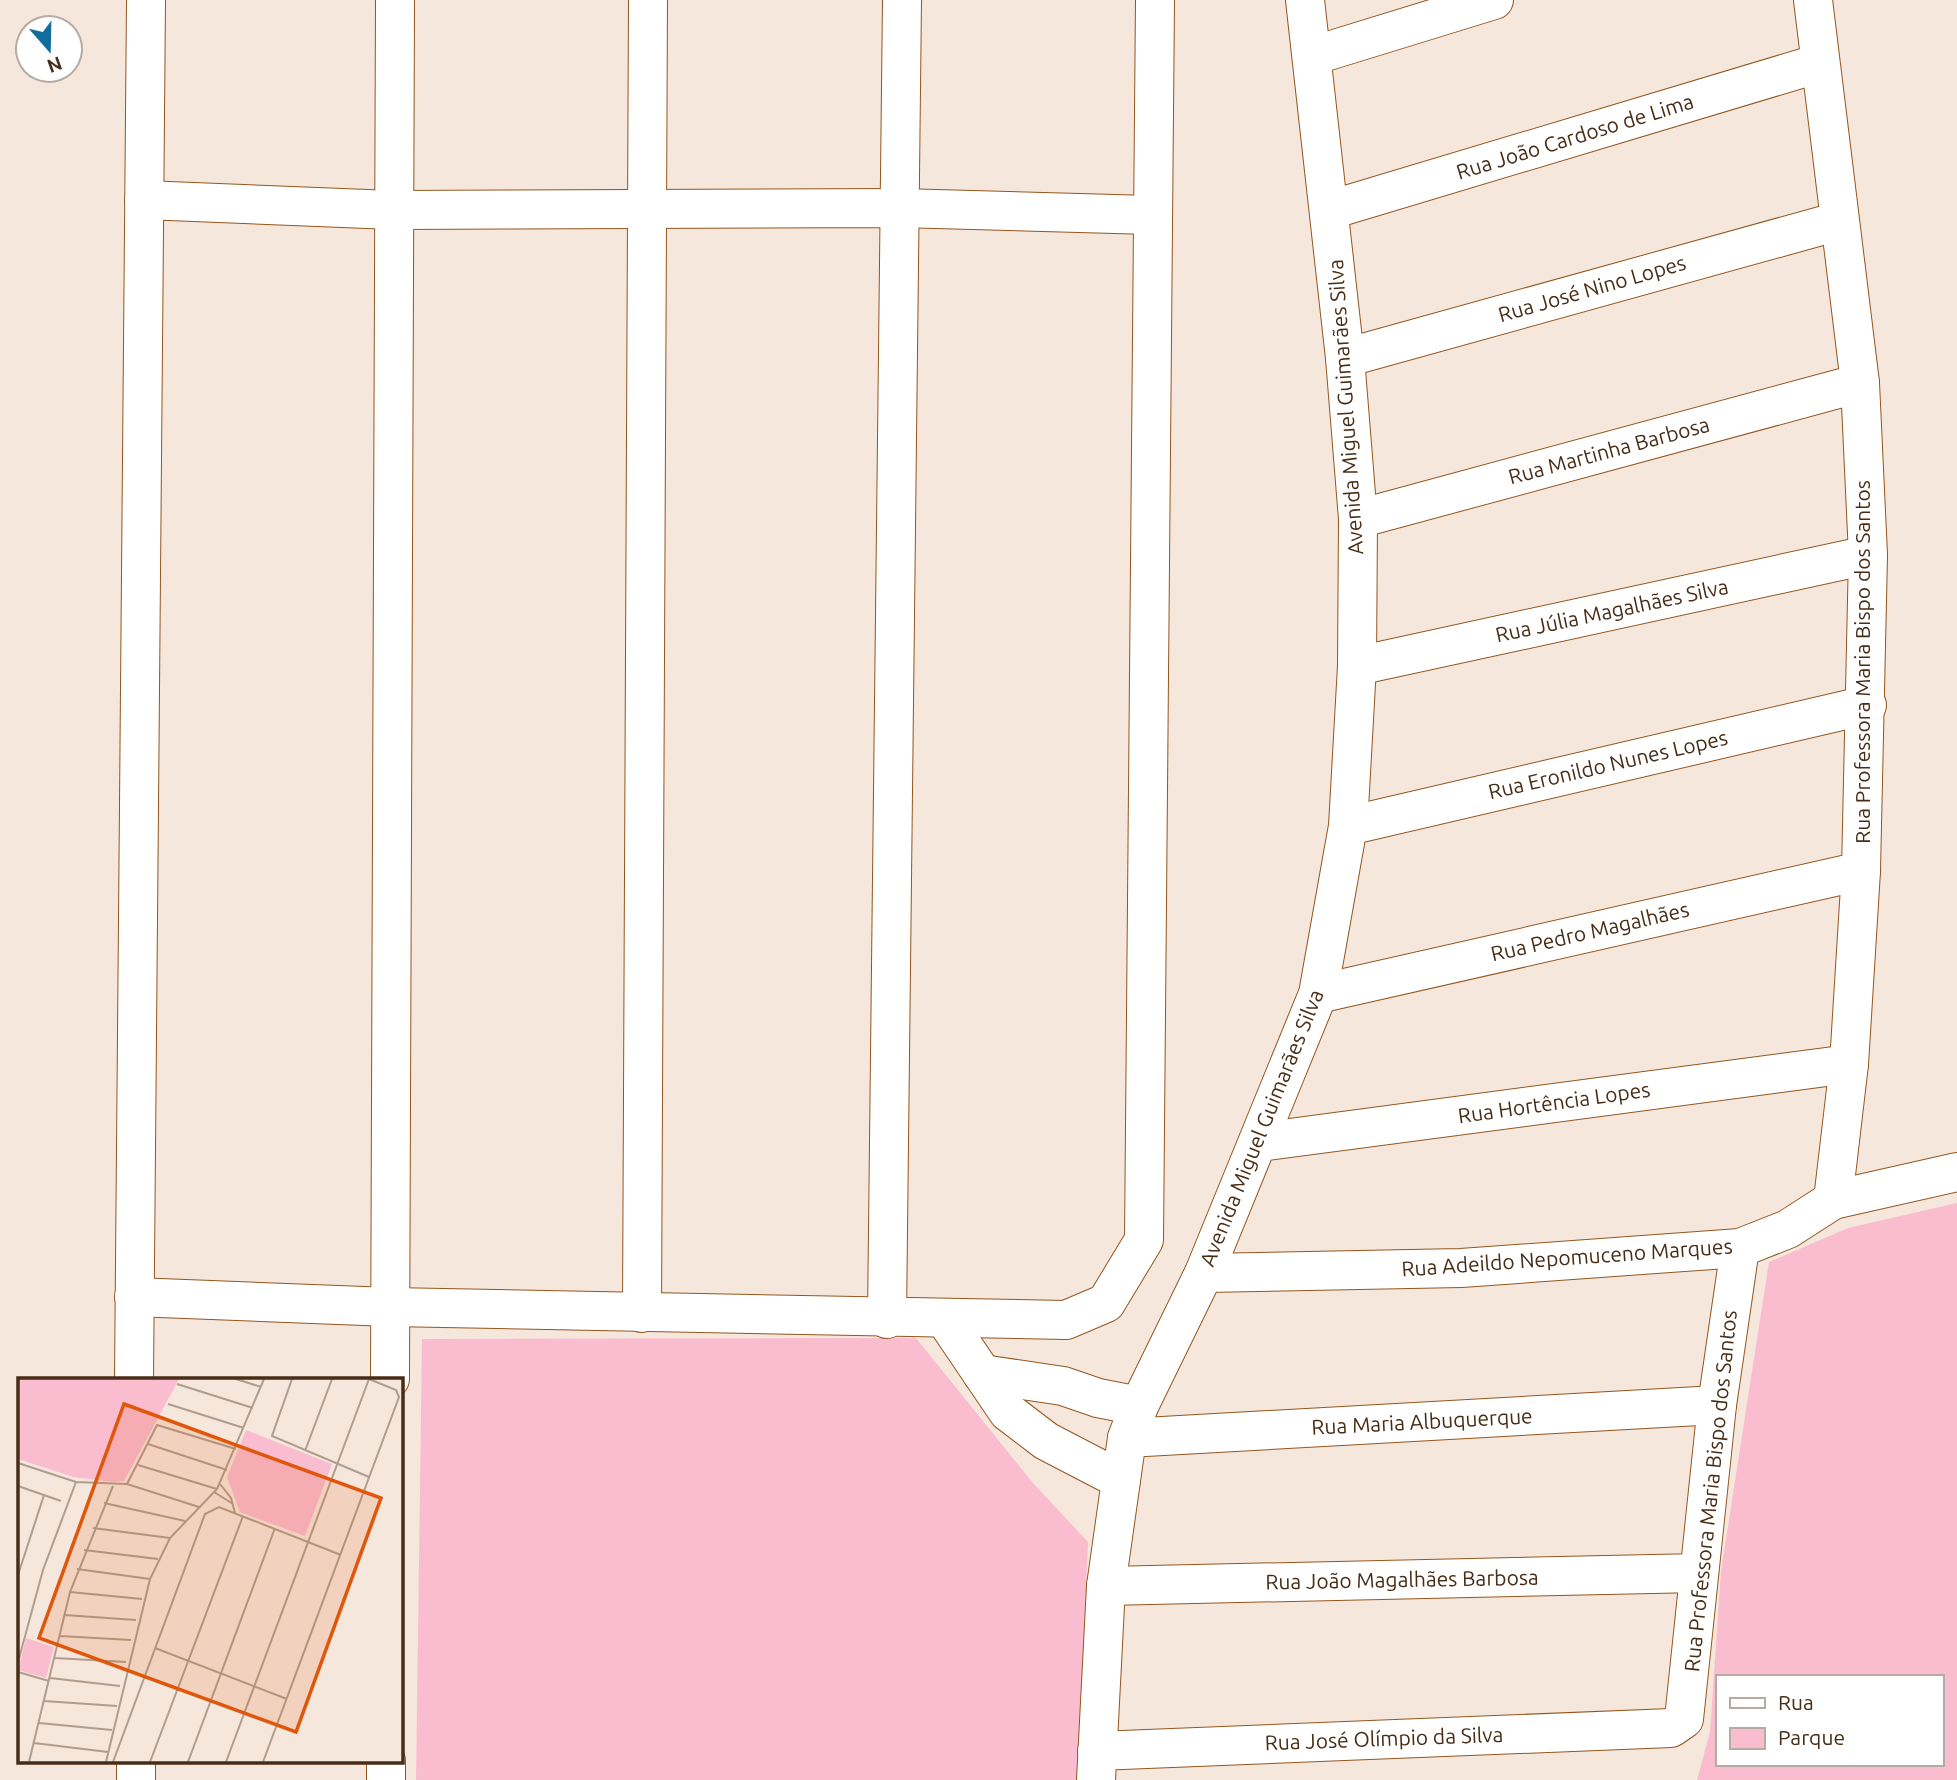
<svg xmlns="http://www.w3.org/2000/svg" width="1957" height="1780" font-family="Ubuntu,sans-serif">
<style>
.green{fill:#fabdd0;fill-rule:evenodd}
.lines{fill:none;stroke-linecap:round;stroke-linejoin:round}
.minor-casing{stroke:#93561e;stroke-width:40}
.minor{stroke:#fff;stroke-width:38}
.labels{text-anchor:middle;stroke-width:7;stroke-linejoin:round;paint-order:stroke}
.street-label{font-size:21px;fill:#482d16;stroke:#fff}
.inset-road{fill:none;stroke:#b09d8d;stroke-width:2}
.view{fill:#e0570c;fill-opacity:0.15;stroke:#e0570c;stroke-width:3.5}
.inset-edge{fill:none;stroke:#482d16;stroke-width:3.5}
</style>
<rect width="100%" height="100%" fill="#f6e7dd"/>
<g class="green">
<path d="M1957,1203V1780H1697L1710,1732L1721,1571L1769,1262L1848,1228ZM1717,1677H1941V1764H1717Z"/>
<polygon points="916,1338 1033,1483 1088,1542 1078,1780 416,1780 422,1339"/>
</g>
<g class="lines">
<g class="minor-casing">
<g id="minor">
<polyline points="1813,0 1860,383 1868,555 1861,871 1849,1064 1833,1200"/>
<polyline points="1312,56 1494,0"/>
<polyline points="144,200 393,210 899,208 1151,215"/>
<polyline points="1330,210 1820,63"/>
<polyline points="1345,358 1839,221"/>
<polyline points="1358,519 1860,383"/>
<polyline points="1357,666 1868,555"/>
<polyline points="1348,826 1867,705"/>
<polyline points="1318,994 1861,871"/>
<polyline points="1260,1142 1849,1064"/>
<polyline points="1204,1273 1461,1268 1740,1248 1788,1229 1833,1200 1957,1172"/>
<polyline points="134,1297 390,1307 1066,1320 1106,1303 1144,1240 1155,0"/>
<polyline points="642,1313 648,0"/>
<polyline points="887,1319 902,0"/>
<polyline points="945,1319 1008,1412 1046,1441 1121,1480"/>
<polyline points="982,1374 1063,1386 1098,1398 1139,1406"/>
<polyline points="134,1379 146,0"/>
<polyline points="390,1379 395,0"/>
<polyline points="1127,1438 1717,1405"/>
<polyline points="1106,1586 1699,1573"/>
<polyline points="1097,1751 1671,1728 1684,1719 1717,1405 1740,1248"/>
<polyline points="136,1761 136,1780"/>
<polyline points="386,1780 386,1761"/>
<polyline points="1096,1780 1106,1586 1127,1438 1139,1406 1204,1273 1318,994 1348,826 1357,666 1358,519 1345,358 1305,0"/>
</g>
</g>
<use href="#minor" class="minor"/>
</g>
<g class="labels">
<g class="street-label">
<text transform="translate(1575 137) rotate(-17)" y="7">Rua João Cardoso de Lima</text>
<text transform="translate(1592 289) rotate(-16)" y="7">Rua José Nino Lopes</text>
<text transform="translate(1346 407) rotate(-94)" y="7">Avenida Miguel Guimarães Silva</text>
<text transform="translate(1609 451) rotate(-15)" y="7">Rua Martinha Barbosa</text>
<text transform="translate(1612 611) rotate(-12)" y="7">Rua Júlia Magalhães Silva</text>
<text transform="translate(1863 662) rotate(-90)" y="7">Rua Professora Maria Bispo dos Santos</text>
<text transform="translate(1608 765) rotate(-13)" y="7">Rua Eronildo Nunes Lopes</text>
<text transform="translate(1590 932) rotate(-13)" y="7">Rua Pedro Magalhães</text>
<text transform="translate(1554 1103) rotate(-8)" y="7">Rua Hortência Lopes</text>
<text transform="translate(1262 1128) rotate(-68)" y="7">Avenida Miguel Guimarães Silva</text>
<text transform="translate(1567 1258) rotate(-4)" y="7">Rua Adeildo Nepomuceno Marques</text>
<text transform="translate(1422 1422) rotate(-3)" y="7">Rua Maria Albuquerque</text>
<text transform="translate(1711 1491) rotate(-84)" y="7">Rua Professora Maria Bispo dos Santos</text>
<text transform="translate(1402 1580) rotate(-1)" y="7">Rua João Magalhães Barbosa</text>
<text transform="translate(1384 1739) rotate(-2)" y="7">Rua José Olímpio da Silva</text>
</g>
</g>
<g transform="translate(18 1378)">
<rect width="385" height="385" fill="#f6e7dd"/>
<path d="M0,1H161L106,103L94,104L55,99L0,81ZM228,52L314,86L287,158L222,134L209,99ZM8,260L36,269L28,300L0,292Z" fill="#fabdd0"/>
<path class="inset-road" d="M218,1L243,9M274,1L254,58L351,99M159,6L235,30M150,26L226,50M130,66L209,92M287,73L314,1M0,85L58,104L109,106L181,129M120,87L199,111M109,106L139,47L218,71M202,106L213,120L217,135M0,108L43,123M196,114L215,126M86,125L167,143M75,150L152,160M66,172L140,181M59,191L132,201M0,197L26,117M52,214L124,221M47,237L118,242M42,258L113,262M137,270L269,321M37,280L108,284M0,284L25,192L58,104M0,294L31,303M32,300L102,308M26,323L99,328M21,345L94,352M16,365L90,374M11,384L52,214L95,108M88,384L132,201L152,160L199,111L246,1M95,384L187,136L201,129L323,177M132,384L225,138M170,384L257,150M208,384L351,1M245,384L381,19L378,12L351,1"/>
<path class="view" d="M106,26L363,120L278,354L21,260Z"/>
<rect width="385" height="385" class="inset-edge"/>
</g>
<rect x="1716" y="1675" width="228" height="91" fill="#ffffff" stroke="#b6aba2" stroke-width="2"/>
<rect x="1730" y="1698" width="35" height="10" fill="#ffffff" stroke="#b6aba2" stroke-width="2"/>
<text x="1778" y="1710" font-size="21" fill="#482d16">Rua</text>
<rect x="1730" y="1728" width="35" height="21" fill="#fabdd0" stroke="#b6aba2" stroke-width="2"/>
<text x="1778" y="1745" font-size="21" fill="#482d16">Parque</text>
<g transform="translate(49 49) rotate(160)"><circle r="33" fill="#ffffff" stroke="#b6aba2" stroke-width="2"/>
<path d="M0-5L12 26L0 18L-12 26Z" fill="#116d9c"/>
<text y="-10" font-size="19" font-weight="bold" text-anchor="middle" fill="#482d16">N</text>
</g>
</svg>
